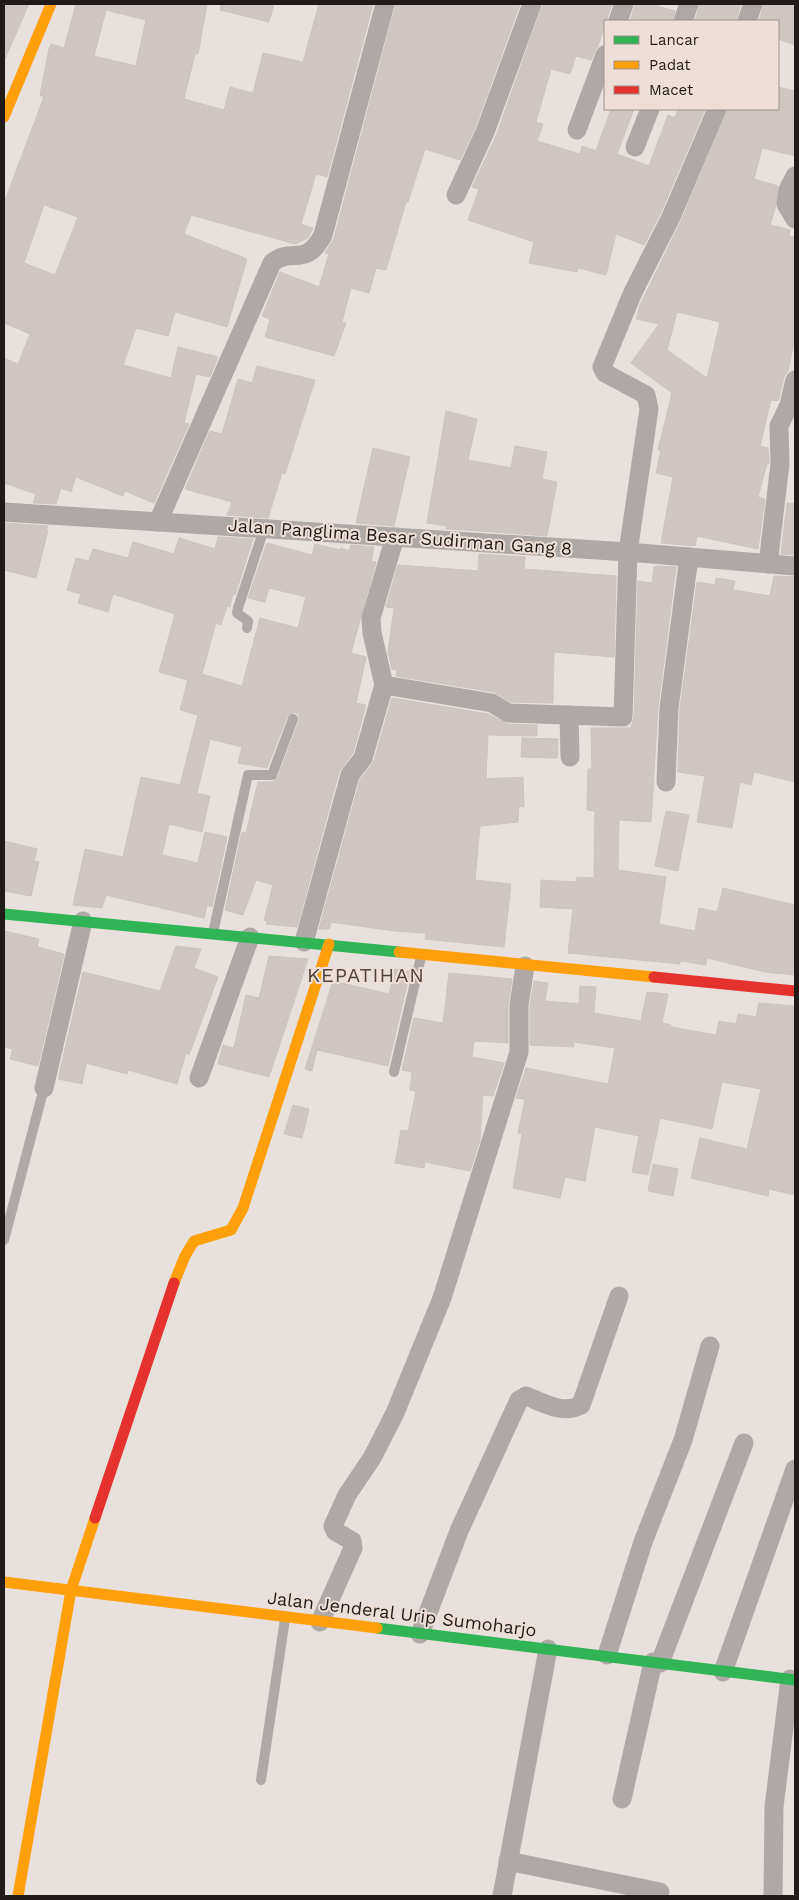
<svg xmlns="http://www.w3.org/2000/svg" width="799" height="1900" font-family="'Work Sans',sans-serif">
<style>
.building{fill:#cfc6c1;stroke:#cac3c0;fill-rule:evenodd}
.lines{fill:none;stroke-linecap:round;stroke-linejoin:round}
.lane{stroke:#aea9a6;stroke-width:10}
.street{stroke:#aea9a6;stroke-width:19}
.fast{stroke:#30b455;stroke-width:11}
.slow{stroke:#ff9f0a;stroke-width:11}
.jam{stroke:#e5322d;stroke-width:11}
.labels{text-anchor:middle;stroke-width:4;stroke-linejoin:round;paint-order:stroke}
.street-label{font-size:18px;fill:#201b18;stroke:#eddfd7}
.quarter-label{font-size:20px;letter-spacing:1px;fill:#4d423c;stroke:#eddfd7}
</style>
<rect width="100%" height="100%" fill="#e8e0dc"/>
<g class="building">
<polygon points="4,4 29,4 4,61"/>
<path d="M76,4H207L198,54H195L184,99L224,110L230,87L253,93L263,53L303,62L319,4H373L327,177L316,174L301,224L313,228L308,238L295,244L191,215L184,234L247,259L227,327L175,312L168,336L136,328L123,365L171,378L178,347L218,357L210,377L196,374L184,423L189,424L154,503L125,491L123,496L76,477L71,492L61,488L56,504L33,503L36,494L4,483V358L18,364L30,334L4,323V203L44,97L40,95L49,49L51,44L64,48ZM106,10L146,20L136,66L94,56ZM44,205L78,217L55,275L24,263Z"/>
<polygon points="221,4 274,4 269,22 220,10"/>
<polygon points="396,4 520,4 475,128 460,160 425,149 408,202 406,202 386,270 376,268 369,293 351,288 342,322 346,323 334,356 265,337 270,319 262,316 280,272 319,287 329,254 325,253 334,238"/>
<polygon points="543,4 612,4 598,46 591,60 576,56 570,74 551,69 536,122 543,124 537,141 580,154 582,146 596,151 611,109 634,109 617,154 649,166 668,115 675,118 678,109 705,109 661,212 644,245 616,234 606,275 578,268 577,272 529,263 534,242 468,220 479,189 472,187 496,136"/>
<polygon points="635,4 650,4 675,11 672,21 631,19"/>
<polygon points="700,4 741,4 736,21 695,21"/>
<polygon points="764,4 795,4 795,45 778,39 778,21 759,21"/>
<path d="M778,87L795,91V156L762,148L754,179L778,186L776,206L770,225L790,230L789,236L795,237V338L788,371L784,377L778,401L771,400L760,446L768,448L769,463L767,464L758,497L765,499L758,549L697,536L695,546L661,543L673,477L656,473L661,451L658,450L672,393L631,363L659,324L636,319L640,305L681,221L728,109H778ZM677,312L720,322L707,378L667,350Z"/>
<polygon points="257,366 315,380 285,474 282,473 268,518 227,515 232,502 185,489 210,431 222,434 238,379 252,383"/>
<polygon points="446,411 477,419 468,460 511,468 515,446 547,452 542,479 557,482 547,536 450,529 446,529 447,526 427,523"/>
<polygon points="373,448 410,457 394,526 356,523"/>
<polygon points="787,503 795,504 795,555 781,554"/>
<polygon points="4,523 48,526 46,531 48,531 36,578 4,570"/>
<polygon points="218,537 253,539 235,595 233,594 230,607 227,606 221,625 216,623 202,674 242,686 260,618 298,628 306,597 269,588 265,602 248,598 267,543 312,555 315,544 340,550 341,548 349,551 351,545 374,547 371,561 376,562 351,653 366,657 356,703 366,705 353,753 339,772 297,927 266,924 267,921 264,920 273,885 256,880 243,915 225,910 242,832 246,833 258,782 273,782 278,777 299,721 299,715 295,712 287,717 267,768 238,763 242,747 210,739 197,793 210,796 202,832 169,824 162,855 198,863 205,832 227,837 212,907 207,905 204,918 106,895 102,908 73,905 85,849 123,857 141,777 180,785 198,715 180,710 188,680 159,672 175,614 113,594 108,612 78,603 81,594 67,590 76,558 89,561 93,549 128,558 133,542 174,554 179,538 215,549"/>
<polygon points="479,554 525,557 524,569 616,576 614,657 554,652 553,703 511,702 494,692 396,676 397,670 392,669 388,652 394,608 386,607 398,565 478,571"/>
<polygon points="656,566 676,567 658,707 651,822 619,820 618,870 666,877 659,924 695,931 699,908 717,912 723,888 795,905 795,975 765,972 707,958 706,965 680,961 680,964 568,953 573,909 540,907 541,880 576,882 577,877 594,878 595,811 587,810 588,769 592,769 591,728 631,728 634,717 638,581 652,583 654,567"/>
<polygon points="774,576 795,577 795,782 754,772 751,785 740,782 732,828 697,822 705,776 678,772 680,709 697,582 715,585 716,578 735,581 733,590 770,596"/>
<polygon points="392,698 488,714 507,724 537,725 537,736 488,735 486,779 523,777 524,807 519,806 518,822 480,826 475,880 511,884 504,947 425,939 426,933 394,931 331,922 329,929 319,929 360,780 374,761"/>
<polygon points="522,738 558,739 557,758 521,757"/>
<polygon points="666,811 689,815 678,871 655,866"/>
<polygon points="4,841 37,849 34,861 39,862 31,896 4,891"/>
<polygon points="4,931 39,939 37,947 64,954 38,1066 10,1059 13,1049 4,1047"/>
<polygon points="176,946 201,949 194,968 218,977 189,1055 186,1053 177,1084 128,1070 127,1074 86,1063 82,1084 58,1079 83,972 160,991"/>
<polygon points="269,956 308,959 269,1077 218,1064 223,1045 234,1048 246,995 259,998"/>
<polygon points="395,969 410,972 388,1066 317,1050 312,1071 305,1069 333,981 389,994"/>
<polygon points="449,973 512,979 508,1005 508,1043 474,1041 472,1057 504,1063 493,1096 483,1095 480,1140 470,1171 425,1162 424,1168 395,1163 401,1130 408,1131 416,1091 410,1090 412,1072 402,1070 414,1018 443,1023"/>
<polygon points="534,981 548,983 545,1001 579,1004 580,986 596,987 594,1013 641,1021 647,992 668,994 662,1023 671,1025 671,1027 716,1035 719,1021 736,1024 738,1014 756,1017 759,1003 795,1006 795,1195 769,1189 768,1196 691,1178 700,1138 747,1149 761,1089 722,1082 712,1129 660,1118 648,1175 632,1172 639,1136 595,1127 585,1181 565,1177 560,1198 513,1188 522,1134 518,1133 525,1099 516,1098 526,1068 608,1084 615,1048 574,1042 574,1047 530,1045 530,1006"/>
<polygon points="293,1105 309,1109 302,1138 284,1134"/>
<polygon points="653,1164 678,1169 673,1196 648,1191"/>
</g>
<g class="lines">
<g class="lane">
<polyline points="247,628 248,621 237,613 238,608 264,529"/>
<polyline points="213,933 248,775 272,775 293,719"/>
<polyline points="394,1072 421,957"/>
<polyline points="4,1240 44,1088"/>
<polyline points="261,1780 285,1619"/>
</g>
<g class="street">
<polyline points="618,21 624,4"/>
<polyline points="683,21 689,4"/>
<polyline points="747,21 753,4"/>
<polyline points="577,130 605,55"/>
<polyline points="635,147 650,109"/>
<polyline points="795,176 788,190 786,204 795,219"/>
<polyline points="456,195 485,132 532,4"/>
<polyline points="4,512 628,552 795,566"/>
<path d="M158,522L272,263C292,246 305,269 323,235L385,4"/>
<polyline points="768,564 780,464 779,426 789,405 795,380"/>
<polyline points="384,685 492,703 508,713 623,717 628,552 649,409 646,395 605,373 602,367 633,292 671,217 717,109"/>
<polyline points="569,715 570,757"/>
<polyline points="666,782 669,708 689,557"/>
<polyline points="304,942 350,775 363,758 384,685 372,633 371,618 395,537"/>
<polyline points="199,1078 250,937"/>
<polyline points="44,1088 83,921"/>
<polyline points="320,1622 353,1548 352,1541 335,1531 333,1526 347,1495 372,1458 395,1413 442,1298 519,1052 519,1005 525,966"/>
<path d="M420,1634L459,1531L519,1400L526,1396C544,1403 563,1415 581,1405L619,1296"/>
<polyline points="607,1655 643,1542 683,1440 710,1346"/>
<polyline points="660,1663 744,1443"/>
<polyline points="723,1672 795,1469"/>
<polyline points="622,1799 653,1662"/>
<polyline points="508,1861 660,1892"/>
<polyline points="502,1896 548,1649"/>
<polyline points="773,1896 774,1807 790,1679"/>
</g>
<g class="fast">
<polyline points="4,914 399,952"/>
<polyline points="377,1628 795,1680"/>
</g>
<g class="slow">
<polyline points="4,117 51,4"/>
<polyline points="399,952 654,977"/>
<polyline points="174,1283 185,1256 194,1241 231,1230 243,1208 329,944"/>
<polyline points="4,1582 377,1628"/>
<polyline points="18,1896 71,1590 95,1518"/>
</g>
<g class="jam">
<polyline points="654,977 795,991"/>
<polyline points="95,1518 174,1283"/>
</g>
</g>
<g class="labels">
<g class="street-label">
<text transform="translate(400 537) rotate(4)" y="6">Jalan Panglima Besar Sudirman Gang 8</text>
<text transform="translate(402 1614) rotate(7)" y="6">Jalan Jenderal Urip Sumoharjo</text>
</g>
<g class="quarter-label">
<text x="366" y="982">KEPATIHAN</text>
</g>
</g>
<rect width="799" height="1900" fill="none" stroke="#201b18" stroke-width="10"/>
<rect x="604" y="20" width="175" height="90" fill="#eddfd7" stroke="#9b918b"/>
<rect x="614" y="36" width="25" height="8" fill="#30b455" stroke="#9b918b"/>
<text x="649" y="45" font-size="15" fill="#201b18">Lancar</text>
<rect x="614" y="61" width="25" height="8" fill="#ff9f0a" stroke="#9b918b"/>
<text x="649" y="70" font-size="15" fill="#201b18">Padat</text>
<rect x="614" y="86" width="25" height="8" fill="#e5322d" stroke="#9b918b"/>
<text x="649" y="95" font-size="15" fill="#201b18">Macet</text>
</svg>
